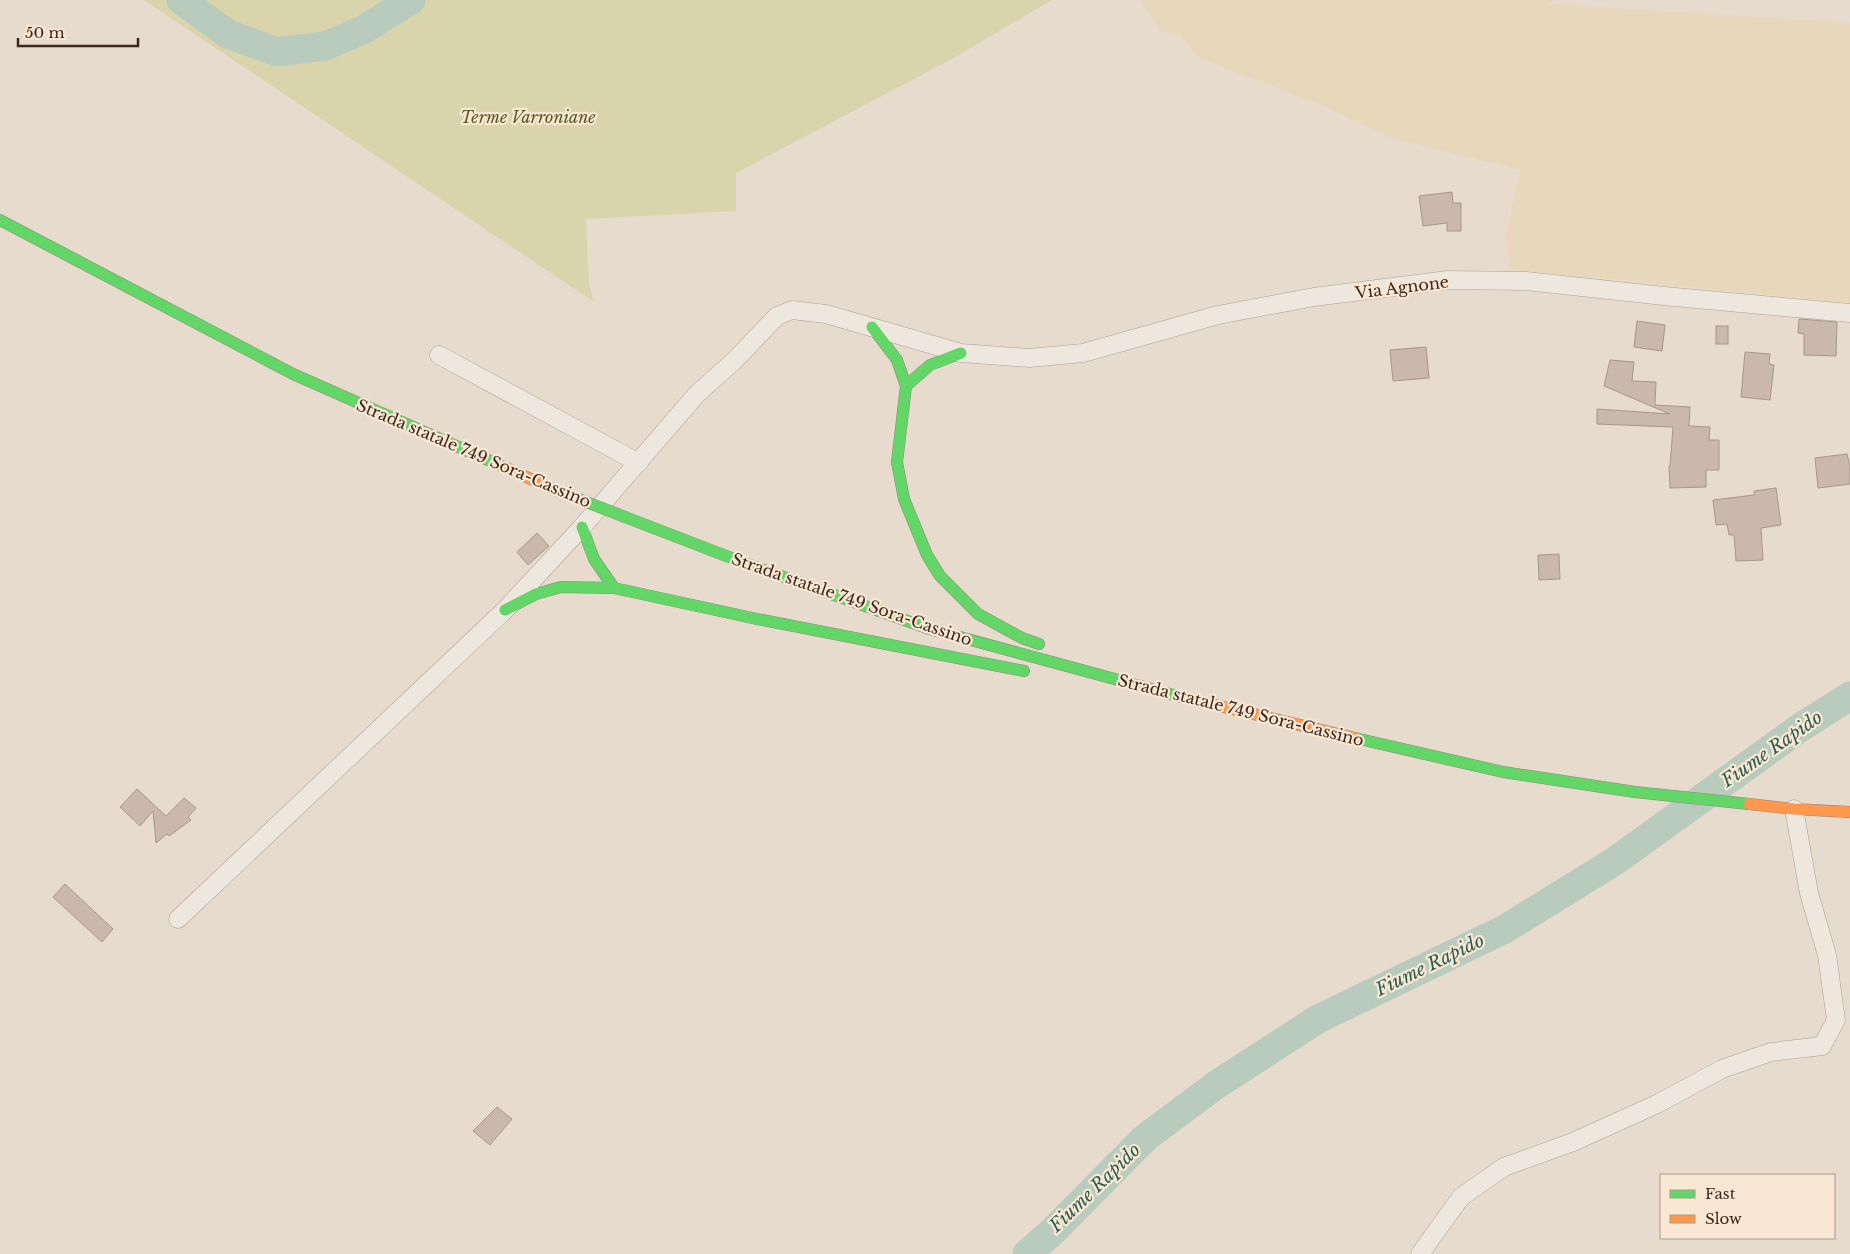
<svg xmlns="http://www.w3.org/2000/svg" width="1850" height="1254" font-family="'Libre Baskerville',serif">
<style>
.farmland{fill:#e7d8bc}
.green{fill:#dad4ad}
.lines{fill:none;stroke-linecap:round;stroke-linejoin:round}
.river{stroke:#b8cbbd;stroke-width:29}
.building{fill:#cab8ad;stroke:#a7968b}
.street-casing{stroke:#aba096;stroke-width:19}
.fast-casing{stroke:#91867c;stroke-width:12}
.slow-casing{stroke:#91867c;stroke-width:12}
.street{stroke:#eee7de;stroke-width:18}
.fast{stroke:#63d668;stroke-width:11}
.slow{stroke:#ff974d;stroke-width:11}
.fast-bridge-casing{stroke:#91867c;stroke-width:12;stroke-linecap:butt}
.fast-bridge{stroke:#63d668;stroke-width:11}
.labels{text-anchor:middle;stroke-width:4.5;stroke-linejoin:round;paint-order:stroke}
.park-label{font-size:16px;font-style:italic;fill:#535921;stroke:#f8e7d2}
.street-label{font-size:16px;fill:#3b271d;stroke:#f8e7d2}
.water-label{font-size:18px;font-style:italic;fill:#2b5c52;stroke:#f8e7d2}
</style>
<rect width="100%" height="100%" fill="#e6dbcc"/>
<polygon class="farmland" points="1140,0 1554,0 1547,4 1850,23 1850,303 1510,269 1506,236 1520,170 1390,137 1319,104 1201,59 1180,36 1161,31"/>
<polygon class="green" points="144,0 1052,0 950,60 736,173 736,211 586,219 589,285 594,302"/>
<g class="lines">
<g class="river">
<polyline points="181,0 228,34 277,52 325,46 363,30 411,0"/>
<polyline points="1027,1254 1051,1233 1145,1138 1216,1085 1318,1019 1505,929 1615,861 1801,727 1850,696"/>
</g>
</g>
<g class="building">
<polygon points="1452,192 1453,203 1461,203 1461,231 1447,231 1447,223 1423,226 1419,196"/>
<polygon points="1799,319 1837,322 1836,356 1804,355 1804,334 1798,333"/>
<polygon points="1637,321 1665,325 1662,351 1634,347"/>
<rect x="1716" y="326" width="12" height="18"/>
<polygon points="1426,347 1429,378 1393,381 1390,350"/>
<polygon points="1745,352 1770,354 1769,364 1774,365 1770,400 1741,397"/>
<polygon points="1610,360 1634,362 1632,381 1656,382 1655,405 1690,407 1689,426 1710,427 1709,440 1719,440 1719,470 1706,470 1706,487 1670,488 1669,466 1670,466 1673,427 1597,424 1597,409 1670,414 1604,386"/>
<polygon points="1847,454 1850,466 1850,484 1818,488 1815,458"/>
<polygon points="1776,488 1781,525 1761,528 1763,560 1736,561 1734,535 1729,535 1727,524 1716,525 1713,500 1754,495 1754,491"/>
<polygon points="537,533 549,546 528,565 517,552"/>
<polygon points="1559,554 1560,579 1539,580 1538,555"/>
<polygon points="137,789 166,816 184,798 196,808 188,817 191,820 169,836 167,834 156,843 153,811 140,826 120,807"/>
<polygon points="65,884 113,929 102,942 53,897"/>
<polygon points="497,1107 512,1119 490,1145 473,1131"/>
</g>
<g class="lines">
<g class="street-casing">
<g id="street">
<polyline points="439,355 639,463"/>
<polyline points="178,919 505,610 582,527 697,394 735,360 777,316 792,310 826,314 961,353 1029,358 1083,353 1218,315 1314,297 1448,280 1526,281 1664,296 1850,313"/>
<polyline points="1420,1254 1461,1197 1504,1167 1573,1142 1657,1104 1722,1069 1771,1052 1822,1046 1836,1020 1827,955 1809,893 1794,809"/>
</g>
</g>
<g class="fast-casing">
<g id="fast">
<polyline points="0,220 293,374 497,464"/>
<polyline points="872,327 897,360 906,386 897,462 904,499 927,555 940,576 978,614 1022,638 1039,644"/>
<polyline points="906,386 930,365 961,353"/>
<polyline points="625,517 747,564 930,629 1181,697"/>
<polyline points="582,527 594,559 614,588"/>
<polyline points="505,610 536,594 561,587 614,588 757,619 1024,671"/>
<polyline points="1355,738 1503,772 1635,792 1749,804"/>
</g>
</g>
<g class="slow-casing">
<g id="slow">
<polyline points="497,464 558,491"/>
<polyline points="1181,697 1355,738"/>
<polyline points="1749,804 1794,809 1850,812"/>
</g>
</g>
<use href="#street" class="street"/>
<use href="#fast" class="fast"/>
<use href="#slow" class="slow"/>
<g class="fast-bridge-casing">
<polyline id="fast-bridge" points="558,491 625,517"/>
</g>
<use href="#fast-bridge" class="fast-bridge"/>
</g>
<g class="labels">
<g class="park-label">
<text x="528" y="123">Terme Varroniane</text>
</g>
<g class="street-label">
<text transform="translate(1402 287) rotate(-7)" y="6">Via Agnone</text>
<text transform="translate(474 453) rotate(23)" y="6">Strada statale 749 Sora-Cassino</text>
<text transform="translate(852 599) rotate(19)" y="6">Strada statale 749 Sora-Cassino</text>
<text transform="translate(1241 710) rotate(14)" y="6">Strada statale 749 Sora-Cassino</text>
</g>
<g class="water-label">
<text transform="translate(1772 749) rotate(-35)" y="6">Fiume Rapido</text>
<text transform="translate(1430 965) rotate(-26)" y="6">Fiume Rapido</text>
<text transform="translate(1095 1188) rotate(-44)" y="6">Fiume Rapido</text>
</g>
</g>
<rect x="1660" y="1174" width="175" height="65" fill="#f8e7d2" stroke="#ac9a8a"/>
<rect x="1670" y="1190" width="25" height="8" fill="#63d668" stroke="#ac9a8a"/>
<text x="1705" y="1199" font-size="15" fill="#3b271d">Fast</text>
<rect x="1670" y="1215" width="25" height="8" fill="#ff974d" stroke="#ac9a8a"/>
<text x="1705" y="1224" font-size="15" fill="#3b271d">Slow</text>
<path d="M18 38v8h120v-8" fill="none" stroke="#3b271d" stroke-width="2.5"/>
<text x="25" y="38" font-size="15" fill="#3b271d" stroke="#f8e7d2" stroke-width="4" paint-order="stroke">50 m</text>
</svg>
